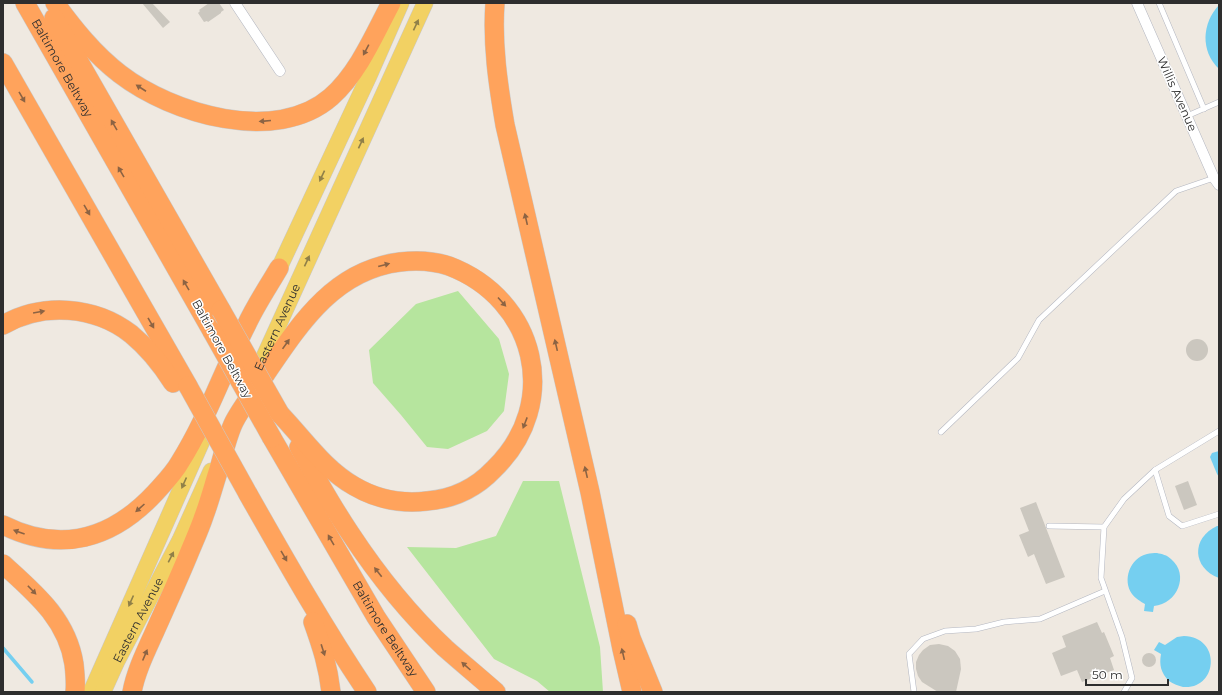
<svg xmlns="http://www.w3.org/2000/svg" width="1222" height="695" font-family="Montserrat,sans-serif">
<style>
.green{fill:#b6e59e}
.water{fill:#75cff0}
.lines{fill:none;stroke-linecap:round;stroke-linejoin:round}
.stream{stroke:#75cff0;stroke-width:3.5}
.building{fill:#cbc7bf}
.service-casing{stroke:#b4b7c1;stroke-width:6}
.minor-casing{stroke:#b4b7c1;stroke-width:11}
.primary-casing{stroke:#c9c9c9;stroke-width:17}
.motorway-casing{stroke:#c9c9c9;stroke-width:20}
.service{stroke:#fff;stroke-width:5}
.minor{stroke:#fff;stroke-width:10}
.primary{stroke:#f2d163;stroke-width:16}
.motorway{stroke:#ffa35c;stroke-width:19}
.motorway-bridge-casing{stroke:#c9c9c9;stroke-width:20;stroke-linecap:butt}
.motorway-bridge{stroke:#ffa35c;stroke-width:19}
.oneway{fill:#908048}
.oneway2{fill:#8c6343}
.labels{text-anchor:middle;stroke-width:3;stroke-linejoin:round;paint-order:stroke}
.street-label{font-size:12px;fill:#2e2e2e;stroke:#fff}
</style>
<rect width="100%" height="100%" fill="#efe9e1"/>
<g class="green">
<polygon points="458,291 499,339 509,374 504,411 487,431 448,449 427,447 401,415 373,383 369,350 416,304"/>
<polygon points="523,481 559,481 600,647 603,692 550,692 537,681 494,659 407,547 456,548 496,536"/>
</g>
<g class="water">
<path d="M1219,5V69C1200,51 1202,23 1219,5Z"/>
<polygon points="1219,451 1219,477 1217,474 1210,457 1212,453"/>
<path d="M1217,526H1219V578C1192,568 1191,538 1217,526Z"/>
<path d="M1157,553C1162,554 1167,555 1171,559C1190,575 1177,604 1154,606L1153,612L1144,611L1145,604C1140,601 1136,599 1132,594C1122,580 1130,558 1147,554C1150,553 1154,553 1157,553Z"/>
<path d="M1184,636C1222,637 1218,690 1183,687C1179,686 1173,684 1169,681C1161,673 1159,665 1161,654L1154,650L1159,642L1165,645L1177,637Z"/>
</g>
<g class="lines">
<polyline class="stream" points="3,648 32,682"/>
</g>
<g class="building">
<polygon points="142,3 152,3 170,22 163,28"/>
<polygon points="209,3 219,3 224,10 221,12 221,13 208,22 207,21 204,22 198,13 200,11 199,10"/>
<circle cx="1197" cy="350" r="11"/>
<polygon points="1188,481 1197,505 1184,510 1175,486"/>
<polygon points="1036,502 1065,577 1046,584 1034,554 1028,557 1019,535 1029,531 1020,508"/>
<polygon points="1097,622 1102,633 1104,632 1114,656 1110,658 1114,670 1082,682 1077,670 1061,676 1052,653 1066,647 1062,636"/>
<polygon points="939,644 948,646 955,651 960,659 961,669 956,692 938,692 922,682 918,676 916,669 916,662 919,655 923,650 930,645"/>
<circle cx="1149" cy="660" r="7"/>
</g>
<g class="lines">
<g class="service-casing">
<g id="service">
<polyline points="1159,3 1204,109"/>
<polyline points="1187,116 1219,102"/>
<polyline points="941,432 1018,358 1039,320 1176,191 1214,178"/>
<polyline points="1155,470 1169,516 1182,526 1219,514"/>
<polyline points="1049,526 1104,527"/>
<polyline points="914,692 909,654 923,639 945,631 976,629 1004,622 1040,619 1105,591"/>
<polyline points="1124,692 1132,678 1122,637 1101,578 1104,527 1124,499 1155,470 1219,431"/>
</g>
</g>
<g class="minor-casing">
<g id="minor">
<polyline points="235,3 280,71"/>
<polyline points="1137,3 1214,178 1219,185"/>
</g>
</g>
<g class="primary-casing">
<g id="primary">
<polyline points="274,279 368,78 401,3"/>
<path id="s1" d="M253,381L425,3"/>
<polyline points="91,692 206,432"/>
<path id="s2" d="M103,692L117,661L180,540L211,471"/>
</g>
</g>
<g class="motorway-casing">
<g id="motorway">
<path id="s3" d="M25,3L212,331"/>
<path d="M55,3C74,29 94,54 120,74C172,114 276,145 331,97C359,72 374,35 391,3"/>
<path d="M495,3C492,44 498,84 505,125L590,492L622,649L632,692"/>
<polyline points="54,18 221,310"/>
<polyline points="3,63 188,386"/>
<path d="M3,325C43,302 95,306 131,334C148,348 161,364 173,383"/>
<path id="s4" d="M272,438L376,617L426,692"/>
<path d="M299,447C315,476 331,505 350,533C377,574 409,614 445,648C462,663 479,677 496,692"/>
<path d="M248,494C286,561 324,628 367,692"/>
<path d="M3,525C61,554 112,539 155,493C164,483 174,473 180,462C207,419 223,371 246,326C255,306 268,287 279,268"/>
<path d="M3,564C35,593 67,619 74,664C75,673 76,683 75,692"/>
<path d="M313,622C322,647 328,666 331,692"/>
<polyline points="627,624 631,638 653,692"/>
<path d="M132,692C136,671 146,651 155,631C167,604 179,578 190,551C195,539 200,528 204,516C210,500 214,484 219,469C223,455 228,434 234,422C242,406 257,388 267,372C301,322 335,270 400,262C416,260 434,261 449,266C536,299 562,403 494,469C476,488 453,499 427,501C402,504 376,499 354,486C324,469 304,439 280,414"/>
</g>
</g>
<use href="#service" class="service"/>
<use href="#minor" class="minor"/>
<use href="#primary" class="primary"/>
<use href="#motorway" class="motorway"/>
<g class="motorway-bridge-casing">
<g id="motorway-bridge">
<polyline points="221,310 280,414"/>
<polyline points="212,331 272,438"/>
<polyline points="188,386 248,494"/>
</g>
</g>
<use href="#motorway-bridge" class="motorway-bridge"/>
</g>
<defs><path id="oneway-solid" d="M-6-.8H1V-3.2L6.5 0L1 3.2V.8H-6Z"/></defs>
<g class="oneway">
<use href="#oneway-solid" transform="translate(416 25) rotate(-65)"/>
<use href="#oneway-solid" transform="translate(361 143) rotate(-65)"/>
<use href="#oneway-solid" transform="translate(322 176) rotate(115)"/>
<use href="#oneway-solid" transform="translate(307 261) rotate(-65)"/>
<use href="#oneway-solid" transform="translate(184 483) rotate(114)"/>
<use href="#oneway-solid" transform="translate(171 557) rotate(-63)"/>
<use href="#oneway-solid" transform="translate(131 601) rotate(114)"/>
</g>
<g class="oneway2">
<use href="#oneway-solid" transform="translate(366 50) rotate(118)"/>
<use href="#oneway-solid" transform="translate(141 88) rotate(-147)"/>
<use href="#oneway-solid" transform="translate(22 97) rotate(60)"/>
<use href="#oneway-solid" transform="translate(265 121) rotate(175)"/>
<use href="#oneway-solid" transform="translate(114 125) rotate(-120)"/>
<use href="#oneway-solid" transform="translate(121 172) rotate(-120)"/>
<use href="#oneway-solid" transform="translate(87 210) rotate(60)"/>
<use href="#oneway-solid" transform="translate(526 219) rotate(-103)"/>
<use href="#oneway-solid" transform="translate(384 265) rotate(-15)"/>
<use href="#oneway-solid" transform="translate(186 285) rotate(-120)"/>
<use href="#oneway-solid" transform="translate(502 302) rotate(48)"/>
<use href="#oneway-solid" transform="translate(39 312) rotate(-10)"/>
<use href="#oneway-solid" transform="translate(151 323) rotate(60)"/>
<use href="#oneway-solid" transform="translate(286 344) rotate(-55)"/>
<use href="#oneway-solid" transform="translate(556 345) rotate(-103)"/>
<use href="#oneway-solid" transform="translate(525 423) rotate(111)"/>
<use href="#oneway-solid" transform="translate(586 472) rotate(-103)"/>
<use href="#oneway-solid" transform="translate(140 508) rotate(138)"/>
<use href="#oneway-solid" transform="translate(19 532) rotate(-160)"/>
<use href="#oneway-solid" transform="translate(331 540) rotate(-120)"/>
<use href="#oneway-solid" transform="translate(284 556) rotate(60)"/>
<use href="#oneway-solid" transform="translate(378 572) rotate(-128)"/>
<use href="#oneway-solid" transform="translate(32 590) rotate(46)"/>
<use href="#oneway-solid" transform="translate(323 650) rotate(72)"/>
<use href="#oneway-solid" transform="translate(623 654) rotate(-103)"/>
<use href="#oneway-solid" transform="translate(145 655) rotate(-67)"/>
<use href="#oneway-solid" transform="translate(466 666) rotate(-138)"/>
</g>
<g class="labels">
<g class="street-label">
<text dy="4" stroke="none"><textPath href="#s3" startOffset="75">Baltimore Beltway</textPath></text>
<text transform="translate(1177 94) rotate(66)" y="4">Willis Avenue</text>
<text dy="4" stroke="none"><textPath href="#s1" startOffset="59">Eastern Avenue</textPath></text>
<text transform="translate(222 349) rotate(61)" y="4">Baltimore Beltway</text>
<text dy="4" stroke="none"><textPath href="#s2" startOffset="80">Eastern Avenue</textPath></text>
<text dy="4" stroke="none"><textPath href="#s4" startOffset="222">Baltimore Beltway</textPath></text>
</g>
</g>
<rect width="1222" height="695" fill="none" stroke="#2e2e2e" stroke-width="8"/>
<path d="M1086 679v6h82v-6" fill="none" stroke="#2e2e2e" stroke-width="2"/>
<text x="1092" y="679" font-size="12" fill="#2e2e2e" stroke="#ffffff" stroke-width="3" paint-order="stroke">50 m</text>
</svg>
